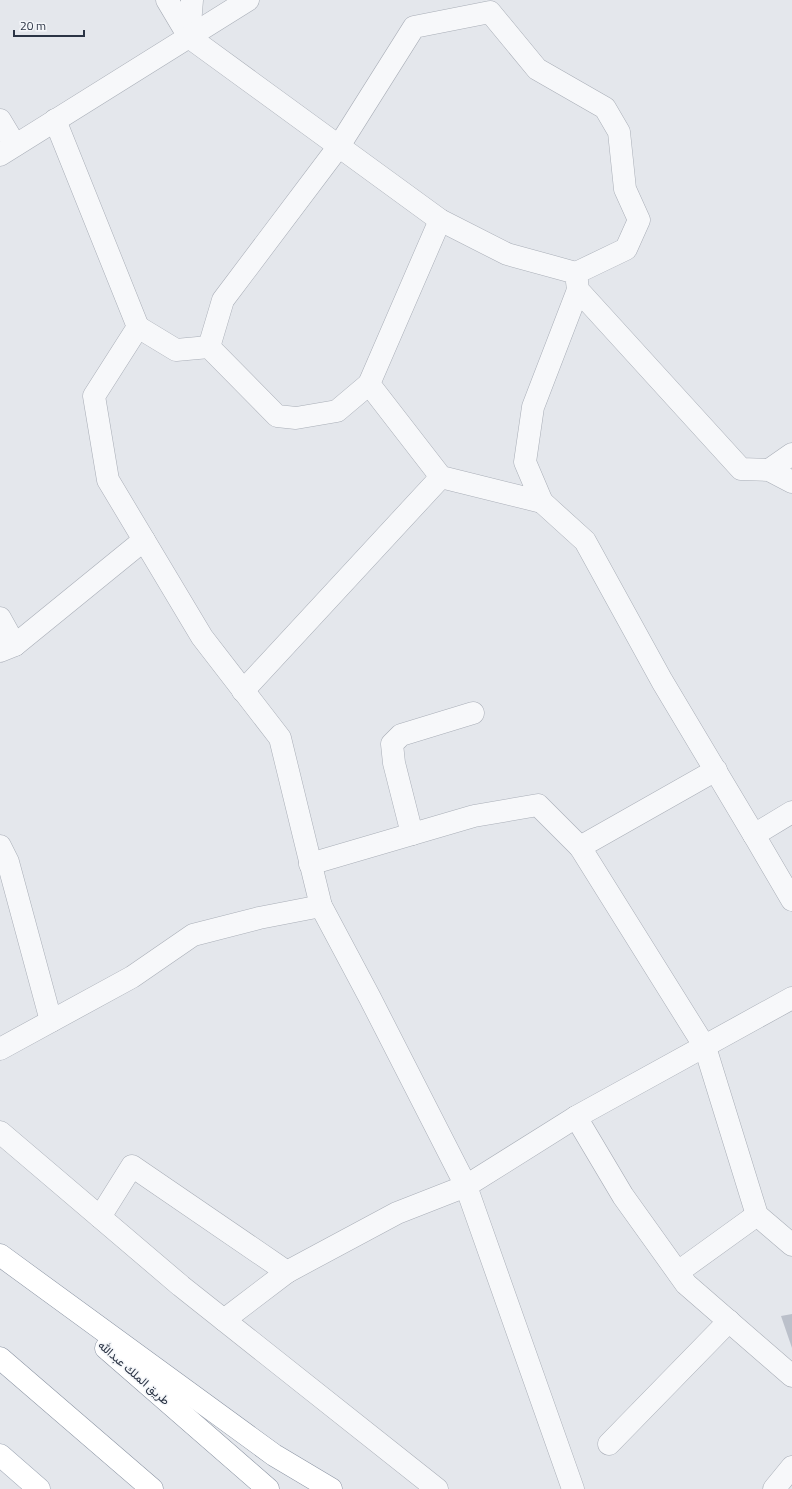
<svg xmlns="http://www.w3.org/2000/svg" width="792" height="1489" font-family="'Titillium Web',Vazirmatn,sans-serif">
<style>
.building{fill:#bbc0ca}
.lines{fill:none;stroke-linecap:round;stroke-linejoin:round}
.minor-casing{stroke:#a9aeb7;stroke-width:23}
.major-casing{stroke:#a3abb8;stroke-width:23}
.highway-casing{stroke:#8b94a3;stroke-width:23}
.minor{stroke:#f7f8fa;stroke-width:22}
.major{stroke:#fff;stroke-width:22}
.highway{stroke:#fff;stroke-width:22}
.labels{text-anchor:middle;stroke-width:3;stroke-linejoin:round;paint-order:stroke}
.street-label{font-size:12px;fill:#2b3445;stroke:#f4f6f9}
</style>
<rect width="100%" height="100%" fill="#e4e7ec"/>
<polygon class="building" points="792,1314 792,1348 781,1316"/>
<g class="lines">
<g class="minor-casing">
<g id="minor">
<polyline points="167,0 189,37 192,0"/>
<polyline points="189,37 440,220 507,254 576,273 578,290 741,469 769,470 792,482"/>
<polyline points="0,120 15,145"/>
<polyline points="55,120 138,327 94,396 108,480 202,637 280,738 321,906 370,998 466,1186 573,1489"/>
<polyline points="0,155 248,0"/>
<polyline points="440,220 369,384 441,477 542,502 525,462 533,407 578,290"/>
<polyline points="138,327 176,350 209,347 277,416 296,418 337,411 369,384"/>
<polyline points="209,347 223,300 339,146 414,27 490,12 537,69 605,108 619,132 625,189 639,220 626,249 576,273"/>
<polyline points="769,470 792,454"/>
<polyline points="542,502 585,541 662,681 754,835 792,812"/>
<polyline points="0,618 15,645"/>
<polyline points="0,651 15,645 144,540"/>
<polyline points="243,691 441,477"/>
<polyline points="716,770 580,847 705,1047 757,1215 792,1245"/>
<polyline points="412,834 394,763 392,744 401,735 473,713"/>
<polyline points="754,835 792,900"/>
<polyline points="0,846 8,862 51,1021"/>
<polyline points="310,864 474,816 538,805 580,847"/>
<polyline points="0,1049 132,977 193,935 259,918 321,906"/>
<polyline points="576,1117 623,1196 686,1284 792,1376"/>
<polyline points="0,1132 181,1286 437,1489"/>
<polyline points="100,1217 132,1166 287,1272"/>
<polyline points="678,1272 757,1215"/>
<polyline points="224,1320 287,1272 397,1213 466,1186 576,1117 792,998"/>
<polyline points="609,1444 729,1321"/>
<polyline points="774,1489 792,1467"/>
</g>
</g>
<g class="major-casing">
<polyline id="major" points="0,1455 39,1489"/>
</g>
<g class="highway-casing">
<g id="highway">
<polyline points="0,1255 274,1455 331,1489"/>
<polyline points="106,1348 268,1489"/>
<polyline points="0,1358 152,1489"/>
</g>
</g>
<use href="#minor" class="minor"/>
<use href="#major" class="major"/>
<use href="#highway" class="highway"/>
</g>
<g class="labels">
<g class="street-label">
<text transform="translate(134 1373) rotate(41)" y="4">طريق الملك عبدالله</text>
</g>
</g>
<path d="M14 30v6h70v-6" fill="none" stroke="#2b3445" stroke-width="2"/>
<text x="20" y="30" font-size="12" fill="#2b3445" stroke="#f4f6f9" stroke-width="3" paint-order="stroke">20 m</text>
</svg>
